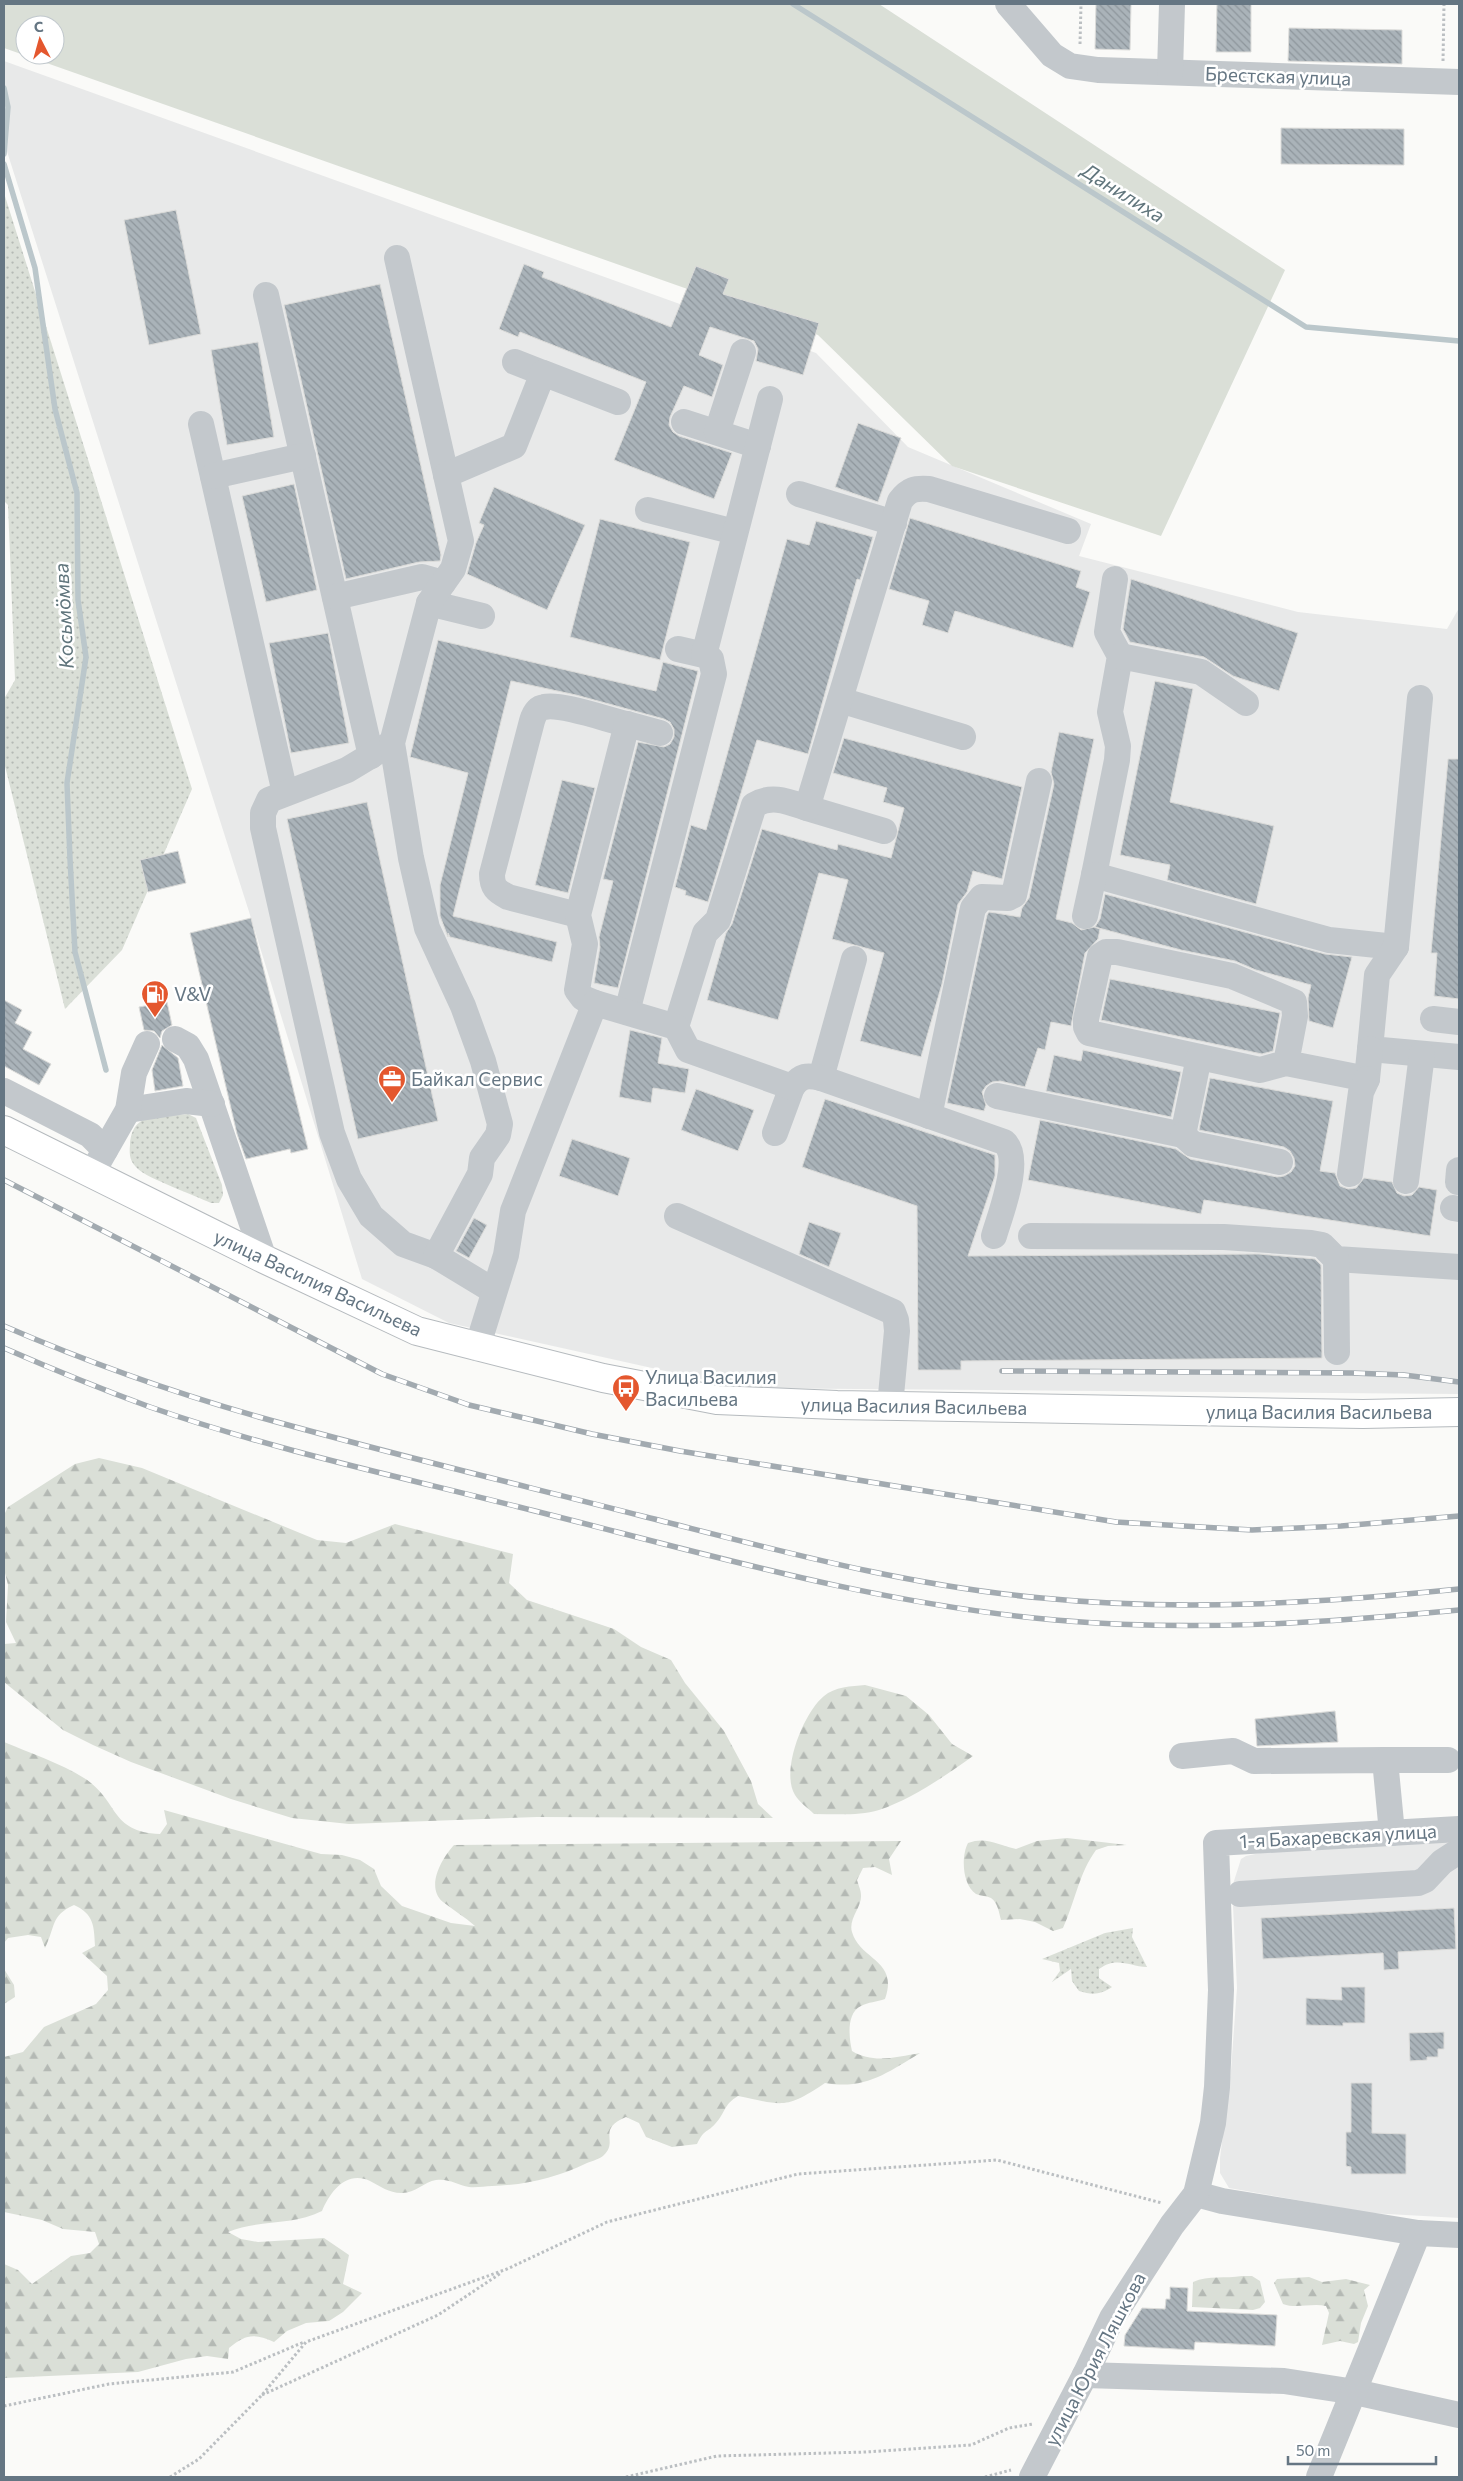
<svg xmlns="http://www.w3.org/2000/svg" width="1463" height="2481" font-family="Commissioner,sans-serif">
<style>
.built{fill:#e8e9e9}
.grass{fill:url(#grass-dots)}
.forest{fill:url(#forest-firs)}
.green{fill:#dadfd7;fill-rule:evenodd}
.lines{fill:none;stroke-linecap:round;stroke-linejoin:round}
.stream{stroke:#bbc7cb;stroke-width:5.5}
.building{fill:url(#building-back-hatch);stroke:#dcdcda}
.major-casing{stroke:#b5babe;stroke-width:30}
.path{stroke:#bbbfc2;stroke-width:3;stroke-dasharray:2.5 2.5;stroke-linecap:butt}
.minor{stroke:#c3c8cc;stroke-width:26}
.major{stroke:#fff;stroke-width:28}
.rail-casing{stroke:#a2aab0;stroke-width:5.5}
.rail{stroke:#fff;stroke-width:4;stroke-dasharray:11;stroke-linecap:butt}
.labels{text-anchor:middle;stroke-width:5;stroke-linejoin:round;paint-order:stroke}
.street-label{font-size:19px;fill:#657683;stroke:#fff}
.poi-label{font-size:19px;fill:#657683;stroke:#fff;text-anchor:start}
.water-label{font-size:20px;font-style:italic;fill:#60757c;stroke:#fff}
</style>
<defs>
<pattern id="grass-dots" width="8" height="8" patternUnits="userSpaceOnUse" patternTransform="scale(1.25)"><rect width="8" height="8" fill="#dadfd7"/><path d="M2 2h.1M6 6h.1" fill="none" stroke="#b4b9b4" stroke-width="1.8" stroke-linecap="round"/></pattern>
<pattern id="forest-firs" width="22" height="20" patternUnits="userSpaceOnUse" patternTransform="scale(1.25)"><rect width="22" height="20" fill="#dadfd7"/><path d="M5 1l3.5 6h-7zM16 11l3.5 6h-7z" fill="#b4b9b4"/></pattern>
<pattern id="building-back-hatch" width="6" height="6" patternUnits="userSpaceOnUse" patternTransform="scale(1.25)"><rect width="6" height="6" fill="#aab3b9"/><path d="M-1 5l2 2M0 0l6 6M5-1l2 2" fill="none" stroke="#8e969c"/></pattern>
</defs>
<rect width="100%" height="100%" fill="#fafaf8"/>
<g class="built">
<polygon points="4,61 816,353 908,447 1091,524 1079,556 1298,612 1447,629 1459,608 1459,1394 742,1388 449,1323 362,1279 251,918 4,142"/>
<polygon points="1459,1837 1459,2218 1370,2213 1229,2188 1220,2173 1220,2158 1231,2070 1237,1988 1233,1906 1241,1900 1233,1884 1241,1859 1246,1856 1274,1850"/>
</g>
<g class="grass">
<polygon points="4,193 192,789 122,950 65,1009 4,762 4,699 15,680 8,505 4,501"/>
<path d="M188,1114L196,1118L222,1185L223,1195L219,1203H211C196,1196 147,1178 138,1169C130,1162 129,1155 130,1145C132,1110 161,1117 188,1114Z"/>
<path d="M1133,1928L1132,1937L1147,1967C1129,1966 1116,1956 1099,1969V1978L1112,1987C1100,1995 1092,1995 1079,1991L1072,1981L1071,1969L1052,1982L1060,1971L1059,1963L1042,1959L1105,1933Z"/>
</g>
<g class="forest">
<polygon points="99,1458 142,1468 317,1540 346,1543 395,1524 513,1554 509,1583 527,1600 614,1629 641,1647 671,1660 685,1683 724,1731 751,1781 758,1804 773,1818 537,1817 349,1824 292,1818 231,1799 131,1762 93,1745 63,1730 4,1682 4,1644 16,1643 6,1622 8,1585 4,1569 4,1515 8,1507 75,1464"/>
<path d="M865,1685L906,1696L929,1715L952,1744L973,1756C945,1776 912,1799 879,1810C859,1816 835,1814 814,1814C808,1808 799,1802 795,1795C780,1771 804,1712 824,1696C834,1687 852,1686 865,1685Z"/>
<path d="M4,1742C30,1753 60,1763 84,1778C119,1800 109,1832 160,1834L167,1824L164,1810L321,1854L342,1855L360,1860L374,1869L381,1886L402,1906L451,1923L475,1926C465,1917 453,1910 443,1902C425,1887 442,1858 454,1845L901,1841L889,1859L892,1875L875,1867L863,1868L857,1880C858,1884 861,1890 861,1895C862,1907 848,1919 852,1932C860,1960 899,1960 885,1999C877,2002 868,2002 861,2006C846,2013 849,2038 852,2051C873,2064 897,2057 920,2053C887,2073 865,2090 825,2083C785,2110 783,2105 738,2096C723,2105 726,2112 715,2124C706,2134 705,2128 697,2144L672,2147L646,2137L639,2123L626,2117C596,2130 619,2140 604,2155C600,2159 592,2161 587,2163C556,2178 526,2185 492,2186C485,2186 476,2188 469,2187C458,2185 448,2178 436,2180C424,2182 414,2194 401,2193C389,2193 380,2186 370,2181C346,2170 330,2192 322,2211C293,2226 259,2219 228,2232L241,2239L258,2242L324,2238L349,2255L343,2284L362,2293L343,2312L329,2321L306,2323L287,2331L274,2342C254,2333 246,2334 229,2348L228,2359L207,2356L186,2359L138,2372L4,2378V2264L18,2270L32,2284L71,2256L90,2253L99,2244L95,2232L63,2229L42,2220L4,2212V2057L23,2052L44,2027L96,2004L108,1990L107,1976L82,1953L95,1946C94,1926 94,1914 74,1905C50,1916 56,1926 45,1948L41,1937L28,1935L8,1938L4,1943Z"/>
<path d="M1067,1838L1127,1845L1108,1846L1096,1850C1079,1873 1075,1902 1063,1928L1053,1931L1035,1922L1020,1919L1001,1920C999,1913 998,1903 991,1898C987,1896 981,1896 976,1894C962,1885 961,1856 968,1843C986,1836 998,1845 1016,1849L1037,1841Z"/>
<polygon points="4,1969 14,1985 15,1997 4,2004"/>
<path d="M1242,2276H1252L1260,2281L1265,2302L1260,2308L1253,2310L1192,2307L1193,2282C1209,2275 1225,2279 1242,2276Z"/>
<path d="M1309,2277L1322,2282L1346,2279L1370,2285L1364,2290L1368,2306L1361,2323L1358,2342L1354,2344L1340,2341L1322,2345L1329,2313L1326,2306C1311,2303 1296,2309 1283,2304L1274,2283L1277,2279Z"/>
</g>
<path class="green" d="M4,4H879L1285,270L1161,536L952,466L818,335L4,48ZM25,25H55V55H25Z"/>
<g class="lines">
<g class="stream">
<polyline points="793,4 1306,327 1459,341"/>
<polyline points="4,88 8,107 4,154"/>
<polyline points="4,164 35,268 55,409 77,493 78,600 86,657 67,783 70,859 75,952 106,1070"/>
</g>
</g>
<g class="building">
<polygon points="1096,4 1131,4 1130,50 1095,49"/>
<polygon points="1217,4 1251,4 1251,52 1216,52"/>
<polygon points="1289,28 1402,30 1402,64 1288,61"/>
<polygon points="1281,128 1404,129 1404,165 1281,164"/>
<polygon points="176,210 201,334 149,345 124,220"/>
<polygon points="524,264 544,272 542,277 671,327 696,266 729,279 723,294 819,323 803,375 756,361 758,349 754,341 710,327 699,355 723,365 712,397 684,386 670,417 669,425 673,432 679,436 732,453 714,499 614,460 646,382 520,332 518,337 499,329"/>
<polygon points="380,284 441,555 440,561 419,562 346,579 284,305"/>
<polygon points="258,342 274,437 227,445 211,350"/>
<polygon points="858,423 901,438 878,502 835,487"/>
<polygon points="294,484 317,590 266,602 242,496"/>
<polygon points="494,487 585,525 547,610 467,574 476,543 484,525 479,523"/>
<polygon points="910,518 1081,571 1076,587 1090,592 1073,648 955,611 948,633 922,625 929,601 889,589"/>
<polygon points="600,519 690,542 660,660 570,637"/>
<polygon points="816,521 873,537 860,580 857,579 808,754 757,740 708,902 685,895 686,891 675,887 691,825 706,830 787,539 809,545"/>
<polygon points="1131,579 1298,633 1279,691 1233,676 1204,657 1130,642 1123,629"/>
<polygon points="328,633 349,743 291,753 269,643"/>
<polygon points="438,640 656,691 663,662 698,671 618,988 594,983 600,947 599,937 613,881 603,879 638,742 664,747 670,744 674,737 674,729 670,722 664,719 576,695 511,681 453,916 557,942 552,962 450,937 448,933 448,937 440,916 440,885 468,773 410,757"/>
<polygon points="1155,681 1193,689 1170,802 1274,826 1256,904 1167,880 1170,865 1120,855"/>
<polygon points="1059,732 1094,739 1056,919 1072,923 1081,930 1094,927 1100,929 1098,939 1085,953 1071,1026 1051,1022 1045,1050 1038,1048 1025,1087 1000,1081 992,1082 986,1086 982,1092 986,1105 984,1111 947,1103 987,915 989,912 996,913 1020,917 1022,908 1029,898 1054,784 1051,772"/>
<polygon points="844,738 1022,787 1002,879 973,871 967,892 958,904 942,984 921,1057 860,1041 884,953 832,939 848,880 819,873 778,1020 707,1000 726,933 732,924 762,829 837,850 838,844 891,858 904,808 883,802 887,788 833,773"/>
<polygon points="1448,759 1459,759 1459,999 1434,996 1437,953 1431,953"/>
<polygon points="562,780 595,788 568,893 535,885"/>
<polygon points="367,802 438,1121 358,1139 287,819"/>
<polygon points="178,851 186,883 148,892 140,860"/>
<polygon points="1105,894 1325,954 1352,957 1333,1028 1309,1021 1308,998 1311,985 1256,970 1235,961 1181,950 1095,927 1100,919"/>
<polygon points="251,918 308,1149 291,1153 290,1149 246,1159 237,1134 190,933"/>
<polygon points="1110,979 1280,1013 1273,1051 1262,1054 1101,1020"/>
<polygon points="4,1000 22,1010 15,1023 32,1032 23,1049 51,1064 39,1085 4,1066"/>
<polygon points="167,1002 172,1025 162,1031 160,1038 154,1031 144,1030 139,1007"/>
<polygon points="630,1030 662,1038 658,1063 689,1069 685,1093 653,1088 651,1103 619,1097"/>
<polygon points="162,1045 178,1058 183,1086 155,1091 152,1070"/>
<polygon points="1083,1050 1181,1072 1171,1117 1046,1091 1054,1055 1081,1061"/>
<polygon points="1210,1078 1333,1101 1320,1171 1335,1173 1340,1186 1348,1189 1356,1188 1364,1178 1392,1182 1397,1193 1404,1196 1412,1195 1419,1187 1437,1190 1430,1236 1204,1200 1201,1214 1028,1180 1040,1120 1176,1149 1190,1159 1277,1177 1284,1176 1291,1172 1295,1166 1294,1158 1290,1151 1284,1147 1199,1130"/>
<polygon points="696,1089 754,1110 738,1151 681,1130"/>
<polygon points="825,1099 995,1155 995,1176 968,1256 1259,1254 1315,1259 1321,1265 1322,1358 961,1361 961,1370 918,1370 917,1206 802,1167"/>
<polygon points="572,1139 630,1158 618,1196 559,1176"/>
<polygon points="474,1218 487,1225 469,1258 456,1251"/>
<polygon points="809,1222 841,1233 829,1267 799,1254"/>
<polygon points="1335,1711 1338,1742 1257,1746 1255,1719"/>
<polygon points="1454,1908 1456,1949 1398,1952 1399,1969 1384,1970 1383,1953 1263,1959 1261,1918"/>
<polygon points="1341,1987 1365,1987 1365,2023 1343,2023 1343,2026 1306,2025 1306,1998 1342,2000"/>
<polygon points="1444,2032 1444,2049 1438,2049 1438,2057 1427,2057 1427,2060 1410,2061 1409,2033"/>
<polygon points="1351,2083 1372,2083 1372,2133 1406,2134 1406,2174 1351,2174 1351,2167 1346,2166 1346,2132 1351,2132"/>
<polygon points="1170,2287 1188,2288 1187,2311 1277,2315 1275,2346 1195,2342 1194,2350 1124,2346 1125,2335 1142,2308 1165,2309 1166,2299 1170,2299"/>
</g>
<g class="lines">
<g class="major-casing">
<polyline id="major" points="4,1130 264,1259 417,1331 603,1378 717,1400 837,1405 1363,1414 1459,1412"/>
</g>
<g class="path">
<polyline points="1080,44 1081,4"/>
<polyline points="1443,61 1444,4"/>
<polyline points="262,2395 438,2315 501,2273"/>
<polyline points="4,2406 109,2384 233,2372 304,2342"/>
<polyline points="170,2477 199,2459 262,2395 306,2342 507,2269 607,2222 798,2174 997,2160 1162,2203"/>
<polyline points="626,2477 717,2456 866,2452 971,2445 1009,2428 1033,2424"/>
<polyline points="985,2477 1011,2470"/>
</g>
<g class="minor">
<polyline points="1008,4 1052,55 1070,66 1098,70 1459,82"/>
<polyline points="1170,72 1172,4"/>
<polyline points="397,258 446,475"/>
<polyline points="266,295 371,756"/>
<polyline points="515,362 543,373"/>
<polyline points="684,422 758,446"/>
<polyline points="201,424 285,793"/>
<polyline points="717,432 743,352"/>
<polyline points="213,476 303,456"/>
<polyline points="799,494 894,523"/>
<polyline points="648,510 735,532"/>
<polyline points="1115,579 1107,632 1120,656 1110,712 1118,746 1117,760 1094,875 1329,940 1396,947"/>
<polyline points="335,597 422,577 443,583"/>
<polyline points="429,603 482,616"/>
<polyline points="678,649 704,655"/>
<polyline points="1120,656 1201,672 1246,703"/>
<polyline points="1420,698 1396,947 1377,975 1370,1049 1459,1057"/>
<polyline points="840,700 963,737"/>
<polyline points="392,743 347,770 269,800 263,813 263,828 332,1133 349,1179 371,1216 403,1244 436,1256"/>
<polyline points="807,808 884,831"/>
<path d="M578,915L508,897C496,891 492,887 492,874L532,721C534,714 537,708 544,707C561,703 608,720 627,724"/>
<polyline points="1085,916 1094,875"/>
<polyline points="595,1003 583,998 577,990 585,944 578,915 627,724 660,733"/>
<polyline points="627,1012 714,674 711,659 704,655 770,399"/>
<polyline points="1433,1019 1459,1022"/>
<path d="M676,1027L705,933L718,920L754,805C772,794 789,802 807,808L900,501C909,489 915,488 929,489L1068,531"/>
<polyline points="175,1039 188,1046 196,1059 264,1259"/>
<polyline points="1286,1063 1260,1070 1089,1033 1086,1027 1086,1019 1100,956 1106,952 1117,952 1232,976 1294,1002 1295,1016 1286,1063 1367,1079 1370,1049"/>
<polyline points="821,1078 854,959"/>
<polyline points="4,1091 90,1135 105,1150"/>
<polyline points="997,1096 1183,1135 1199,1057"/>
<polyline points="128,1110 186,1101 212,1104"/>
<polyline points="929,1116 973,908 982,897 1008,898 1014,895 1039,781"/>
<polyline points="775,1133 792,1087"/>
<polyline points="1183,1135 1193,1144 1280,1162"/>
<polyline points="92,1173 128,1110 134,1073 147,1044"/>
<polyline points="1350,1174 1361,1092 1367,1079"/>
<polyline points="1406,1181 1422,1054"/>
<polyline points="1458,1182 1459,1170"/>
<polyline points="1453,1208 1459,1209"/>
<polyline points="677,1216 893,1312 896,1320 897,1331 890,1406"/>
<polyline points="1031,1236 1224,1237 1311,1243 1322,1245 1336,1259 1459,1267"/>
<polyline points="1336,1259 1337,1352"/>
<polyline points="494,1291 436,1256 480,1174 482,1158 498,1135 500,1124 483,1061 463,1006 427,928 411,858 392,743 429,603 453,569 461,541 446,475 514,446 543,373 618,402"/>
<path d="M477,1348L506,1255L513,1211L595,1003L676,1027L688,1050L792,1087C801,1075 807,1075 821,1078L1004,1142C1023,1158 1000,1215 994,1236"/>
<polyline points="1182,1756 1233,1751 1254,1761 1385,1760 1392,1833"/>
<polyline points="1385,1760 1448,1760"/>
<polyline points="1240,1894 1418,1883 1425,1880 1442,1862 1459,1851"/>
<polyline points="1196,2194 1222,2201 1418,2233 1459,2235"/>
<polyline points="1085,2375 1284,2381 1355,2392 1459,2415"/>
<polyline points="1032,2477 1085,2375 1112,2318 1172,2225 1196,2194 1213,2123 1217,2087 1221,1990 1216,1843 1459,1829"/>
<polyline points="1319,2477 1418,2233"/>
</g>
<use href="#major" class="major"/>
<g class="rail-casing">
<g id="rail">
<polyline points="4,1180 382,1374 469,1405 592,1434 680,1451 1116,1522 1252,1530 1341,1526 1459,1516"/>
<path d="M4,1326C87,1362 172,1392 259,1417C387,1453 517,1484 646,1517C777,1550 907,1586 1042,1598C1182,1612 1320,1603 1459,1589"/>
<path d="M4,1348C52,1369 101,1389 150,1407C270,1449 396,1476 519,1507C696,1551 873,1604 1055,1620C1192,1632 1323,1623 1459,1610"/>
<polyline points="1002,1371 1352,1373 1404,1375 1459,1382"/>
</g>
</g>
<use href="#rail" class="rail"/>
</g>
<defs>
<g id="fuel-pin" transform="scale(1.4375)"><path d="M0 17L-7.5 6A9.5 9.5 0 1 1 7.5 6Z" fill="#e4572e" stroke="#fff"/><path d="M-5.5-6h7V0h2V4h1.3V-2.5L3-4.5l.8-.8L6-3V5H2.5V1h-1V6h-7ZM-4.2-4.7v3.2H.2V-4.7Z" fill="#fff"/></g>
<g id="office-pin" transform="scale(1.4375)"><path d="M0 17L-7.5 6A9.5 9.5 0 1 1 7.5 6Z" fill="#e4572e" stroke="#fff"/><path d="M-6-3h4V-5.5h4V-3h4V5H-6ZM-1-4.5V-3h2v-1.5ZM-6 0V1H6V0Z" fill="#fff"/></g>
<g id="bus-pin" transform="scale(1.4375)"><path d="M0 17L-7.5 6A9.5 9.5 0 1 1 7.5 6Z" fill="#e4572e" stroke="#fff"/><path d="M-5-6H5V4H4V6H2V4H-2V6H-4V4H-5ZM-3.5-4V0h7V-4ZM-3.5 1.2v1.5H-2V1.2ZM2 1.2v1.5H3.5V1.2Z" fill="#fff"/></g>
</defs>
<g fill-rule="evenodd">
<use href="#fuel-pin" x="155" y="994"/>
<use href="#office-pin" x="392" y="1079"/>
<use href="#bus-pin" x="626" y="1388"/>
</g>
<g class="labels">
<g class="street-label">
<text transform="translate(1278 76) rotate(2)" y="7">Брестская улица</text>
<text transform="translate(318 1283) rotate(25)" y="7">улица Василия Васильева</text>
<text transform="translate(914 1406) rotate(1)" y="7">улица Василия Васильева</text>
<text x="1319" y="1419">улица Василия Васильева</text>
<text transform="translate(1338 1836) rotate(-3)" y="7">1-я Бахаревская улица</text>
<text transform="translate(1095 2359) rotate(-62)" y="7">улица Юрия Ляшкова</text>
</g>
<g class="poi-label">
<text x="174" y="1001">V&amp;V</text>
<text x="411" y="1086">Байкал Сервис</text>
<text x="645" y="1384">Улица Василия<tspan x="645" dy="22">Васильева</tspan></text>
</g>
<g class="water-label">
<text transform="translate(1123 193) rotate(32)" y="7">Данилиха</text>
<text transform="translate(64 616) rotate(-93)" y="7">Косьмӧмва</text>
</g>
</g>
<rect width="1463" height="2481" fill="none" stroke="#657683" stroke-width="10"/>
<g transform="translate(40 40) rotate(354)"><circle r="24" fill="#ffffff" stroke="#c1c8cd"/>
<path d="M0-4L9 19L0 12L-9 19Z" fill="#e4572e"/>
<text y="-8" font-size="14" font-weight="bold" text-anchor="middle" fill="#657683">С</text>
</g>
<path d="M1288 2456v8h148v-8" fill="none" stroke="#657683" stroke-width="2.5"/>
<text x="1296" y="2456" font-size="15" fill="#657683" stroke="#ffffff" stroke-width="4" paint-order="stroke">50 m</text>
</svg>
